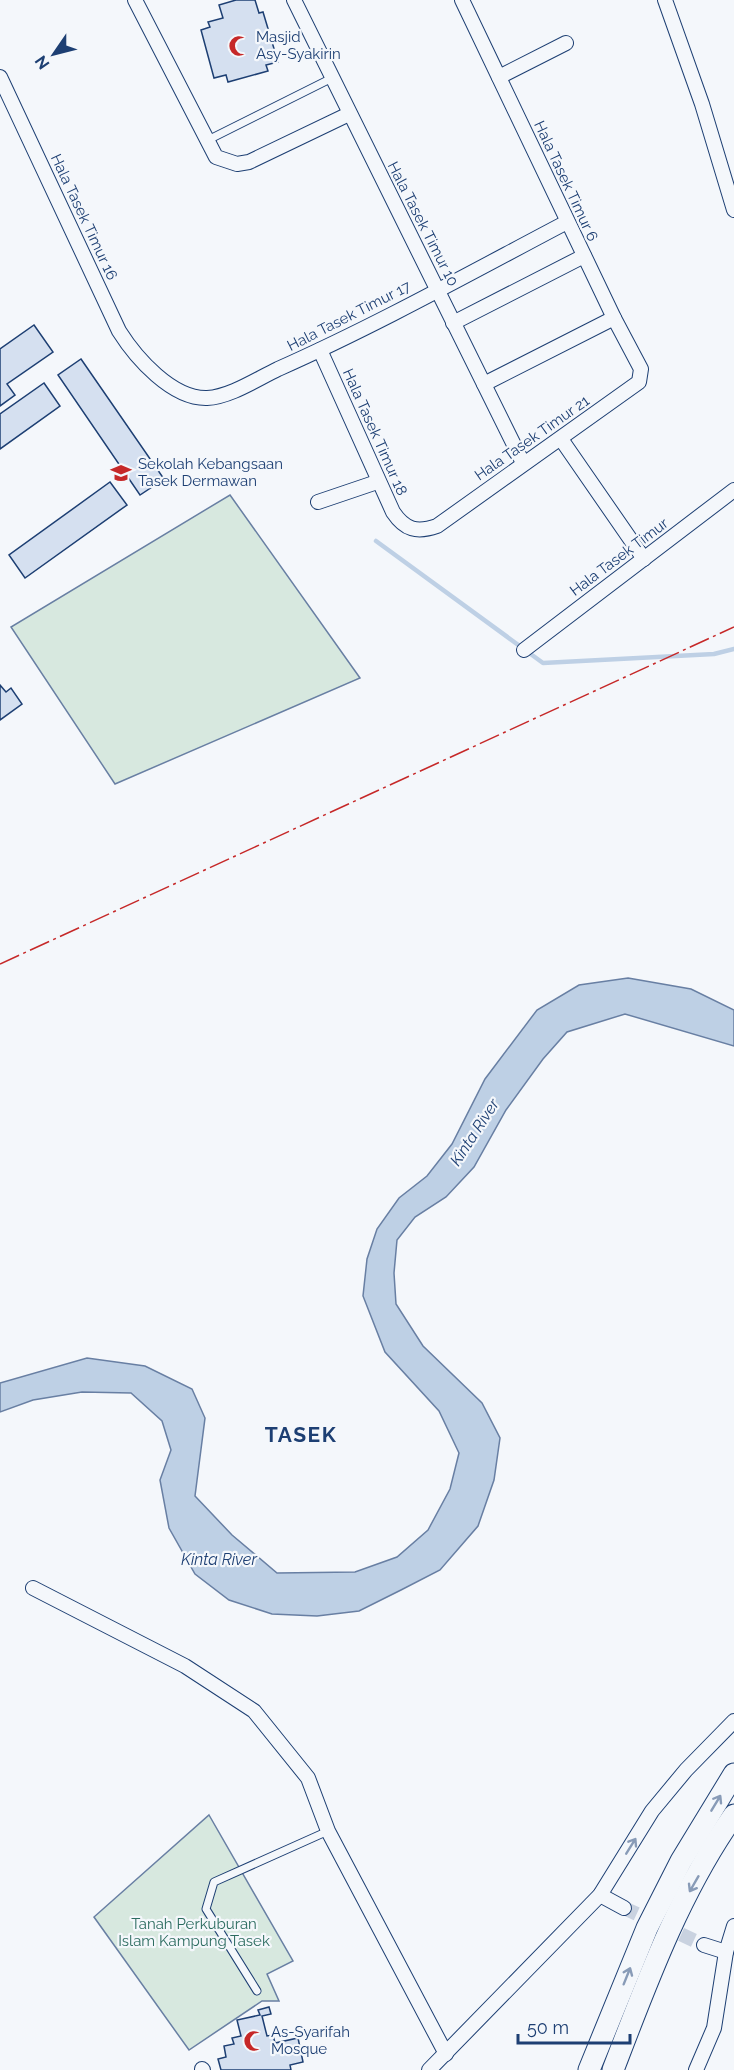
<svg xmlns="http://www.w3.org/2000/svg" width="734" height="2070" font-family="Raleway,sans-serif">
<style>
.green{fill:#d7e8df;stroke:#687fa3;stroke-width:1.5}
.water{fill:#bed0e5;stroke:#687fa3;stroke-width:1.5}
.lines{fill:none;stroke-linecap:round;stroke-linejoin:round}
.stream{stroke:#bed0e5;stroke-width:4.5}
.building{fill:#d5e0f0;stroke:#1d3f73;stroke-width:1.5}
.minor-tunnel{stroke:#c9d2e0;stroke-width:14;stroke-dasharray:14 7;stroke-linecap:butt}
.service-casing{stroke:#1d3f73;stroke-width:9}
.minor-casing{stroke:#1d3f73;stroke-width:16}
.primary-casing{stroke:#1d3f73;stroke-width:23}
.service{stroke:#f4f7fb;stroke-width:7}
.minor{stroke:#f4f7fb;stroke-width:14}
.primary{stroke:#f4f7fb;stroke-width:21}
.power{stroke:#c62828;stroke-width:1.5;stroke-dasharray:21 4.5 3 4.5;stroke-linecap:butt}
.oneway{stroke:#889bb7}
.labels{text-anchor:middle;stroke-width:4.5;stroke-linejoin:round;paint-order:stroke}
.poi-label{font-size:15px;fill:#1d3f73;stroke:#f4f7fb;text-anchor:start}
.street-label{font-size:15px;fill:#1d3f73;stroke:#f4f7fb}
.park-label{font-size:15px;fill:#2c6c60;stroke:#f4f7fb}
.water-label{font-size:16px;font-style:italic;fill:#1d3f73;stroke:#f4f7fb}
.district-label{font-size:21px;font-weight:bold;letter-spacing:1.5px;fill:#1d3f73;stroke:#f4f7fb}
</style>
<rect width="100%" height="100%" fill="#f4f7fb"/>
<g class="green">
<polygon points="230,495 360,678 115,784 11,627"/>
<polygon points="209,1815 293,1961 267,1974 279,2001 262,2001 189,2050 94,1917"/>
</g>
<polygon class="water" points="628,978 691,989 734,1010 734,1046 625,1014 567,1032 543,1059 506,1110 474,1167 446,1197 415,1217 397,1240 394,1273 396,1304 423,1346 482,1403 500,1438 494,1480 478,1526 440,1570 401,1590 359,1611 317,1616 272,1614 229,1600 195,1574 169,1528 160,1480 171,1450 162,1421 131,1393 82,1392 33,1400 0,1412 0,1383 87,1358 145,1366 192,1389 205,1418 195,1496 232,1535 277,1573 355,1572 397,1557 428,1530 450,1489 459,1453 439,1411 385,1352 363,1296 367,1259 377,1229 399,1198 427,1176 452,1144 485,1079 537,1010 579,985"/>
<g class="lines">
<polyline class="stream" points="376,541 543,663 714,654 734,649"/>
</g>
<g class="building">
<polygon points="236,0 255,0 259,13 263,12 278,62 266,65 268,71 228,82 226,75 214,78 201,30 210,27 208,22 223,18 219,5"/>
<polygon points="34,325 53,352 7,384 15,395 0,406 0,349"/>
<polygon points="81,359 164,479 140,495 58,375"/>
<polygon points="44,383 60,406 0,449 0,414"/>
<polygon points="110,482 127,505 25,578 9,555"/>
<polygon points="0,685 6,692 11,688 22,704 0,720"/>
<polygon points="269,2007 271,2014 262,2016 267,2036 273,2035 275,2043 298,2038 303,2062 290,2065 291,2070 221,2070 218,2059 226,2057 224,2046 234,2044 232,2038 241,2036 237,2020 260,2015 258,2010"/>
</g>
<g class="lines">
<polyline class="minor-tunnel" points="624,1908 704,1945"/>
<g class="service-casing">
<g id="service">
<polyline points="206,141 332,78"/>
<polyline points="257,1991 206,1909 214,1882 328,1831"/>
</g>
</g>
<g class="minor-casing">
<g id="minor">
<polyline points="135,0 216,157 237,164 249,162 349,114"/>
<polyline points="294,0 523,463"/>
<polyline points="665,0 702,104 734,210"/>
<path d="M0,77L119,331C136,358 172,399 207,398C230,397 257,379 278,369C377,325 472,272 567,222"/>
<polyline points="499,77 566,43"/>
<polyline points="453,323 584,256"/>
<path d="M320,350L393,512C405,530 417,533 437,526L639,382L641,369L614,318L462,0"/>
<polyline points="484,384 614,318"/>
<polyline points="561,439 644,559"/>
<polyline points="318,502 377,482"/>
<polyline points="524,650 734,490"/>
<polyline points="33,1588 185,1666 254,1711 308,1778 328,1831 446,2054"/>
<polyline points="600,1895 624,1908"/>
<polyline points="704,1945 726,1952"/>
<polyline points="202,2069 203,2070"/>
<polyline points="429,2070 600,1895 652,1811 686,1770 734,1721"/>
<polyline points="696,2070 714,2028 726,1952 734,1926"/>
</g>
</g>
<g class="primary-casing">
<g id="primary">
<polyline points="589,2070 647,1928 681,1861 734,1774"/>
<path d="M613,2070C646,1984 680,1891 734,1815"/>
</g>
</g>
<use href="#service" class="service"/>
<use href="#minor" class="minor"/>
<use href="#primary" class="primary"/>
<polyline class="power" points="0,964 734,627"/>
</g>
<defs><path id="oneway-shaft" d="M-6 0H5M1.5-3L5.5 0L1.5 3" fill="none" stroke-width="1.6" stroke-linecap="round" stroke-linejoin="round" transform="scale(1.5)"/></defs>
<g class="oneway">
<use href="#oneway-shaft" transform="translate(716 1803) rotate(-59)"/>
<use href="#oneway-shaft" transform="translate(631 1846) rotate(-58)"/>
<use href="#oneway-shaft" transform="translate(694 1884) rotate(120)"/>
<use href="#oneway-shaft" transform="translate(627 1976) rotate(-68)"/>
</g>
<defs>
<g id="mosque-bare" transform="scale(1.62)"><path d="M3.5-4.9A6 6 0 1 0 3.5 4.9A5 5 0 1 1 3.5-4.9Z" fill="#c62828" stroke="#f4f7fb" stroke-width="2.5" paint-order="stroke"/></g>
<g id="school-bare" transform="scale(1.62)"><path d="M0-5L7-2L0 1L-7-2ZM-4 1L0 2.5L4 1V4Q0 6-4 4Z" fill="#c62828" stroke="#f4f7fb" stroke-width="2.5" paint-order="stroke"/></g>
</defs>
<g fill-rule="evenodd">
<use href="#mosque-bare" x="239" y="46"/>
<use href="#school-bare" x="121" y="473"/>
<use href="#mosque-bare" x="254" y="2041"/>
</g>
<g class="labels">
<g class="poi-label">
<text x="256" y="42">Masjid<tspan x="256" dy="17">Asy-Syakirin</tspan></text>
<text x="138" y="469">Sekolah Kebangsaan<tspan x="138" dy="17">Tasek Dermawan</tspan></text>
<text x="271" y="2037">As-Syarifah<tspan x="271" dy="17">Mosque</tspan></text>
</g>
<g class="street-label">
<text transform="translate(566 181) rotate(65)" y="5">Hala Tasek Timur 6</text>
<text transform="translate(84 217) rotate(65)" y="5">Hala Tasek Timur 16</text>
<text transform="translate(423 224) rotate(63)" y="5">Hala Tasek Timur 10</text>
<text transform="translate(349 316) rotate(-27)" y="5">Hala Tasek Timur 17</text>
<text transform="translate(375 432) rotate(66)" y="5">Hala Tasek Timur 18</text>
<text transform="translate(532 438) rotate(-35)" y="5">Hala Tasek Timur 21</text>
<text transform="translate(619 557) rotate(-37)" y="5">Hala Tasek Timur</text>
</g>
<g class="park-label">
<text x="194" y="1929">Tanah Perkuburan<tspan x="194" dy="17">Islam Kampung Tasek</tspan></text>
</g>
<g class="water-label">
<text transform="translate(474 1132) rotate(-57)" y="6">Kinta River</text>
<text x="219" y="1565">Kinta River</text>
</g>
<g class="district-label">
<text x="301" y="1442">TASEK</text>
</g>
</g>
<g transform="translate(54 54) rotate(235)" stroke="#f4f7fb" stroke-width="4.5" paint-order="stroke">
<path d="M0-4.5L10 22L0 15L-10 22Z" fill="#1d3f73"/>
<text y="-9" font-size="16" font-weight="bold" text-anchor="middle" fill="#1d3f73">N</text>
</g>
<path d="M518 2034v9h112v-9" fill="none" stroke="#1d3f73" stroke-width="3"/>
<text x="527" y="2034" font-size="18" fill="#1d3f73" stroke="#f4f7fb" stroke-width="4.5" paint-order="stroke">50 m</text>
</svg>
